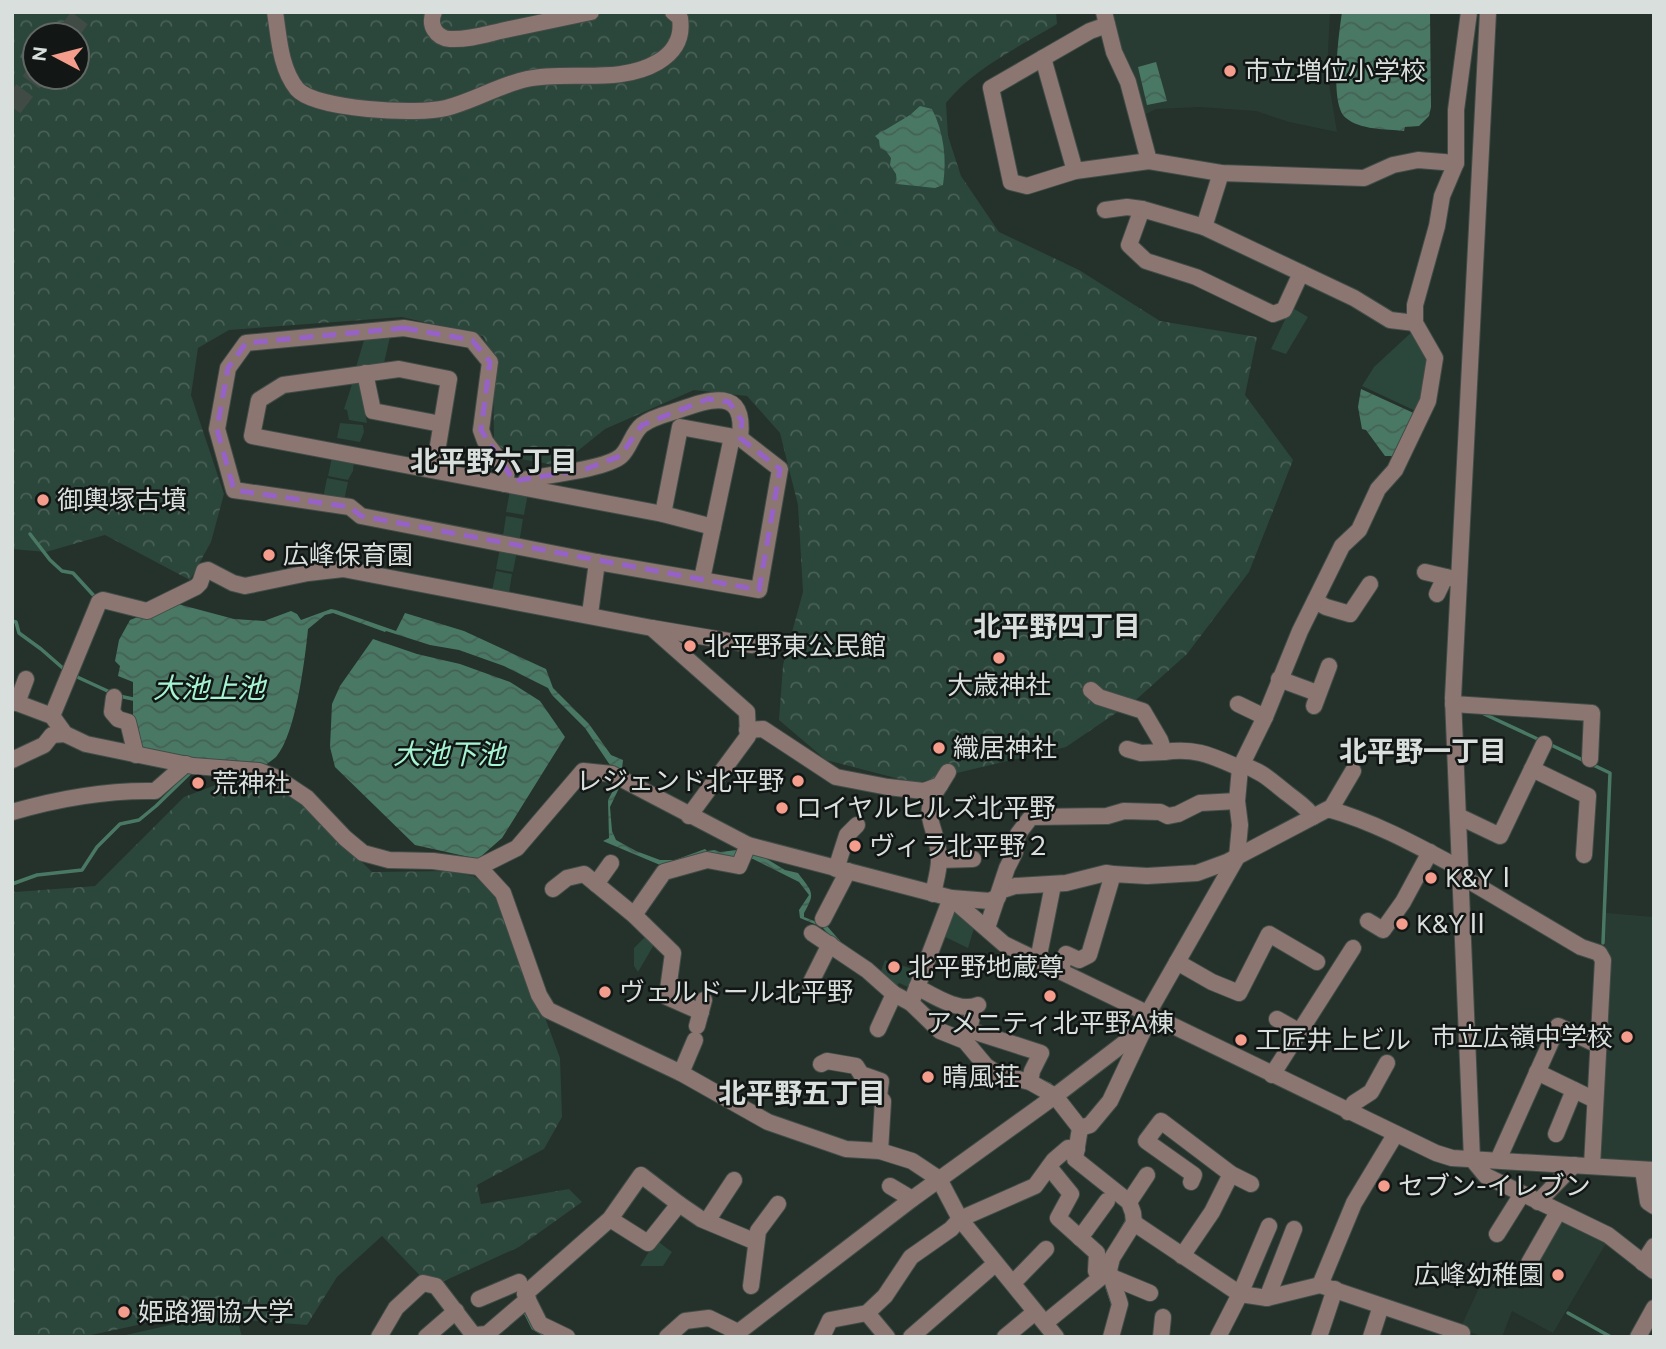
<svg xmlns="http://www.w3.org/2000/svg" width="1666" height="1349" font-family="Figtree,'Noto Sans JP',sans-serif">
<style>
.built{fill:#293c33}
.forest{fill:url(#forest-crowns);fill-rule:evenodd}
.park{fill:#2b463a}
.water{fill:url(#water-waves)}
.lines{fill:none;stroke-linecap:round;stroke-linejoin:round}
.stream{stroke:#497965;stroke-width:3.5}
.highway-tunnel{stroke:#404b46;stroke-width:21;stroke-dasharray:21 10;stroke-linecap:butt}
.minor-casing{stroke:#424d47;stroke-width:18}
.minor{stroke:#8c7672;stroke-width:16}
.marked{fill:none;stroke:#9762c8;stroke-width:5;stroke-dasharray:14 9;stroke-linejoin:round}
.poi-dot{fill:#f49d8d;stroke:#121715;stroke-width:2.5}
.labels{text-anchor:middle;stroke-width:5;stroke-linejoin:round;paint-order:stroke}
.poi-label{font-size:26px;fill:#d8dfdc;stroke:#121715;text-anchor:start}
.neighbourhood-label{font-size:28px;font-weight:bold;fill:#d8dfdc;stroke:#121715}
.water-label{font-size:28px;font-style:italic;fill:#a5f4d2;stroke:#121715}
</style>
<defs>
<pattern id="forest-crowns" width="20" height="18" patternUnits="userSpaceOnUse" patternTransform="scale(1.75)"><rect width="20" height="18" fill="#2b463a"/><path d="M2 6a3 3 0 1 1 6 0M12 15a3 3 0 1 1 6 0" fill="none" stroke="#496056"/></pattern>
<pattern id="water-waves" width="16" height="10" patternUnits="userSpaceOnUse" patternTransform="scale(1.75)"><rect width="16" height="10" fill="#497965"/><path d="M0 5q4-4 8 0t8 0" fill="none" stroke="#456155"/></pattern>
</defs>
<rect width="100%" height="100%" fill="#25312b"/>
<g class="built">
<polygon points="1111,12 1330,12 1327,72 1337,132 1289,122 1256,111 1200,107 1156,109 1144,115 1132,69 1119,44"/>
<polygon points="1606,913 1654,917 1654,1161 1596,1158"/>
<polygon points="1561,1219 1608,1240 1553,1333 1512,1311 1502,1337 1485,1337 1460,1329 1489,1266 1524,1284"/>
</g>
<g class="forest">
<path d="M12,12H1056L1057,24C1019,47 974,68 946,103L948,136L961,176L999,232L1079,270L1160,321L1257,337L1245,395L1293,460L1249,572L1187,654L1138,698L1066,747L915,783L826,760L779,720L783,665L803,592L798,505L780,433L747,396L694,390L605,429L559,466L521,459L494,443L493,356L483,336L402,317L229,330L198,348L191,395L224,494L211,542L190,580L105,535L46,552L12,549ZM35,35H77V77H35Z"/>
<polygon points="244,774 291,792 372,872 447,871 473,876 498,891 560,1058 562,1117 544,1149 477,1185 481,1204 569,1189 582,1202 519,1247 431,1287 382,1236 337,1277 307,1325 184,1315 82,1337 12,1337 12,888 15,892 95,886 184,797"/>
</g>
<g class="park">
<polygon points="1291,307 1308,317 1286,354 1271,349"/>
<polygon points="1415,329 1428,352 1420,413 1362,386 1374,367"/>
<polygon points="390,337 384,363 356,367 364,340"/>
<polygon points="360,379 367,423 349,420 347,410 344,409 353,381"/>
<polygon points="340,423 363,425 364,432 360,442 337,438"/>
<polygon points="332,457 354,461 353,471 348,480 328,476"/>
<polygon points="327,478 348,482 344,501 323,498"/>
<polygon points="510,490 528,493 524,515 506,512"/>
<polygon points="506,516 523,519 520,538 503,535"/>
<polygon points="500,548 517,551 513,572 496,569"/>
<polygon points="496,571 512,574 509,593 492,591"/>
<polygon points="954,909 975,925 968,948 941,935"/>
<polygon points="647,935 655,943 638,972 634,966 634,948"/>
<polygon points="885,960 919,971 913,983 908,987 899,983 896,987 881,971"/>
<polygon points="656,1240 672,1252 663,1266 640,1266"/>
<polygon points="196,1319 238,1322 242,1337 117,1337"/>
</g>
<g class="water">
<path d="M1342,12H1430L1431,107L1429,116L1419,126L1405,127L1404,131C1386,129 1360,130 1346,118C1329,105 1339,33 1342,12Z"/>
<polygon points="1156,62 1167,101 1147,105 1138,67"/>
<path d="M920,106L932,109C944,133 947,159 943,185L935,188L897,184L896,174L890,165L891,158L886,151L880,148L879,140L875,136L910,115Z"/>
<polygon points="1361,389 1418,415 1394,456 1385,456 1366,430 1362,429 1358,407"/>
<path d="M174,603L234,619L264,621L291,611L297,614L301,620L331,609L336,610L396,631L405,613L464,631L546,669L553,688L589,724L611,755L623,760L620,786L610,807L612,831L616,840L636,851L660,860H675L705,849L707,851L715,850L720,852L737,850L757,853L785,870L798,873C812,892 816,892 804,913V917L827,926L841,942L875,967L891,984L931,1012L945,1027L974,1038L990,1060L1006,1069L1037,1077L1051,1083L1084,1123L1082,1169L1124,1202C1142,1222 1113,1241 1107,1261C1102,1277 1116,1288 1116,1304C1117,1314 1112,1327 1109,1337H1106L1111,1305L1101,1275L1102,1260L1128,1215L1123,1206L1078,1171L1080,1126L1053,1092L1044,1086L997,1071L986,1064L967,1040L940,1029L918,1007L888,987L869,966L841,947L822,927L800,918L799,910L809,895L799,882L753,859L736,856L705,857L671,866L660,865L603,841L609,838L608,800L615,787L617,770L612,768L585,728L552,695L548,688L504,666L459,650L430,645L386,631L385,632L333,613L325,615L308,629C305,659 296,734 276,757C272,760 267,764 263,767L138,752L133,720V682L118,676L120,666L115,661L119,640L130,620Z"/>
<polygon points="373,639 417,654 460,664 510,682 540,701 565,737 502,838 478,859 415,845 335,767 330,747 332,704 340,686"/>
</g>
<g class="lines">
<g class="stream">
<polyline points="30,534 50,560 62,571 73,573 96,598"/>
<polyline points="12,621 16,622 19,633 41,649 65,670"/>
<polyline points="75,676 112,693"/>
<polyline points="119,696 133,699"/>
<polyline points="1482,713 1542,741"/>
<polyline points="1549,744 1610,773 1603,943"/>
<polyline points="12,884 37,875 82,870 97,847 120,824 139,820 156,806 191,772"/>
<polyline points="524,1310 533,1328 548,1337"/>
<polyline points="1568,1313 1611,1337"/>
</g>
<g class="highway-tunnel">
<polyline points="67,35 84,12"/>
<polyline points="12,107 35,77"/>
</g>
<g class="minor-casing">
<g id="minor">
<path d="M275,12C279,37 280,68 297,89C315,110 419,115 446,108C474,101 499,85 527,79C569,70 619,85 658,62C675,52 683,38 680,18L673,12"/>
<path d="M434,12C428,25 436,38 450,39C469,40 487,34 505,30C533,24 562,18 591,12"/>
<polyline points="1104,12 1114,52 1128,82 1149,161 1221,173 1364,178 1393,165 1418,160 1456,163"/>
<polyline points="1488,12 1453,698 1472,1159 1486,1176 1608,1235 1654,1271"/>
<polyline points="1107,25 1090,31 991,88 1011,182 1027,186 1075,171 1149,161"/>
<polyline points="1043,58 1075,171"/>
<polyline points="1142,209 1129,245 1146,261 1196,277 1273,314 1284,310 1301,273"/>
<polyline points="1105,210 1127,207 1142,209 1204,227 1354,298 1390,320 1415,323"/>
<polyline points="1204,227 1221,173"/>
<polyline points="365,373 373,411 441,424"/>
<polyline points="434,470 449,379 399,369 283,385 259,400 252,436 663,514 713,527"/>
<polyline points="505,484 507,470 485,441 481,430 490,362 472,340 404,328 246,343 228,368 217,429 234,490 350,507 361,516 597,562 759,590 780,469 740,438 680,427 663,514"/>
<path d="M523,487L527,479C548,475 606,469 621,456C630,448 632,433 642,425C651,418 666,414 676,411C710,399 746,386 740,438"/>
<polyline points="1425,572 1459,580"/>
<polyline points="702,579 732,437"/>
<polyline points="1437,594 1445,577"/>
<polyline points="1315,601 1326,607 1350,614 1370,584"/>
<polyline points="590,614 597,562"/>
<polyline points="652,628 752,645"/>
<polyline points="1279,679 1317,693"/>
<path d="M1091,690L1099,697L1143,711L1160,740L1164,752C1195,747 1212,756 1240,768"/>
<polyline points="114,697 112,712 118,719 128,722 136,755"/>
<polyline points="12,701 52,716 65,734 86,744 193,766 259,771 277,778 307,798 345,838 363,853 389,860 433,861 479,867 517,848 583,771 612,774 748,845 951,898 1004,944 1436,1153 1452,1158 1654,1170"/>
<polyline points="17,703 26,679"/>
<polyline points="1238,704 1265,717"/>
<polyline points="1453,704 1592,713 1590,759"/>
<polyline points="1314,706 1329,666"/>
<polyline points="52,716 99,602 103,600 147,611 196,587 200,583 204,571 208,570 233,583 245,586 308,573 343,569 652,628 747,712 748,736 689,816"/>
<polyline points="747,730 763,729 836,777 888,787 924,791 940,785 948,772"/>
<polyline points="1127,749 1141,753 1164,752"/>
<polyline points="12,760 44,745 52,735 65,734"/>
<path d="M1242,765C1264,772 1271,781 1288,794C1298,802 1307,807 1313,817"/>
<polyline points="1532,769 1588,796 1584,855"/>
<polyline points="1330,810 1353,771"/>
<path d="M12,812C60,798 105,790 155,791L186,764"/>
<polyline points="1458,816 1500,836 1544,744"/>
<polyline points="939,860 973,859"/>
<polyline points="479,867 503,893 539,995 548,1010 681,1073 768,1122 846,1149 880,1151 912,1161 939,1179 960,1219 1056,1337"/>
<polyline points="836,869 847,835 857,825"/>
<polyline points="1461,876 1581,947 1599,953 1603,960 1592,1166"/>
<polyline points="596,884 611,863"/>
<polyline points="553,889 567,878 584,874 634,915 673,953 667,997 701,1012"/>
<polyline points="1000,891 1015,886 1066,883 1106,873 1113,874"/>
<path d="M933,894C935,883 939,871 939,860C939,826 917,818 940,785"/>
<polyline points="634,915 664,872 707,860 739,866 748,845"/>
<polyline points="823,919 848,871"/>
<polyline points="1368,921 1383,930 1403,902 1430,852"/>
<polyline points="987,928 1007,868 1015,852 1018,834 1031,817 1107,816 1124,811 1160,812 1168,816 1178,814 1200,803 1237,801"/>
<polyline points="812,933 867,970 894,994 911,1003 940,1031 965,1041 986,1066 998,1074 1030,1082 1055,1096 1080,1128 1075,1159 1129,1202 1133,1213 1134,1223 1112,1258 1109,1270 1120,1304 1111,1337"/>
<polyline points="1038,960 1053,885"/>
<polyline points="1177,962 1212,982 1239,993 1269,934 1317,962"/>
<path d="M1060,971L1066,954L1079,960L1089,955L1113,874L1147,876L1197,873L1227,862L1328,809C1375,822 1418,846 1461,869"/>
<polyline points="810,984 830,944"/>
<path d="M917,987C934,996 960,1013 978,1005"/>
<polyline points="911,1003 951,898 990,901 998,897"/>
<polyline points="974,1008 969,1030 1041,1053 1032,1071 1030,1082"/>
<polyline points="1148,1013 1237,857 1240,825 1237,801 1240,768 1265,717 1300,631 1342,546 1359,530 1378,489 1395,470 1428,401 1435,358 1415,323 1415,305 1437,226 1442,196 1456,163 1456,110 1469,12"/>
<polyline points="1277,1019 1300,1032"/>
<polyline points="697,1026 704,1000"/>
<polyline points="878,1029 894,994"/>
<polyline points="821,1064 827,1061 856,1066 861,1074 881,1081 879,1096 883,1101 880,1151"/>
<polyline points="1537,1072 1595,1100"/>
<polyline points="681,1073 695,1040"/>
<polyline points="1272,1075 1353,948"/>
<polyline points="1348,1112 1354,1103 1371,1092 1387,1063"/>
<polyline points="1080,1128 1090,1125 1110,1101 1144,1029"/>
<polyline points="1556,1134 1574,1090"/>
<polyline points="1498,1160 1558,1026 1598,1045"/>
<polyline points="1643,1170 1648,1202 1654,1206"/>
<polyline points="1191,1182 1194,1175 1146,1141 1161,1121 1231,1174 1251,1184"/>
<polyline points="890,1186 912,1199"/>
<polyline points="1129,1202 1147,1175"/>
<polyline points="1538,1202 1574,1165"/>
<polyline points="679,1204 701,1219 756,1242"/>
<polyline points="707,1221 734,1180"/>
<polyline points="1134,1223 1240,1294 1267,1298 1320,1285 1462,1333"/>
<polyline points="1497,1234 1522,1194"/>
<polyline points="1080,1238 1107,1201"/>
<polyline points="1182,1256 1212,1212 1231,1174"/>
<polyline points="1529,1263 1558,1212"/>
<polyline points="1643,1263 1654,1246"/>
<polyline points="1109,1276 1150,1293"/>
<polyline points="1013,1283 1046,1249"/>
<polyline points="1320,1285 1354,1203 1395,1135"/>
<polyline points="751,1286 758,1231 778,1204"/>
<polyline points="1267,1298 1294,1229"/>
<polyline points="479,1299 519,1282"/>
<polyline points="867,1313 887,1337"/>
<polyline points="1045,1323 1100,1278 1096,1271 1097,1253 1058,1218 1071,1194 1049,1167"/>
<polyline points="475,1335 487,1334 528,1299"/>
<polyline points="379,1337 396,1308 423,1283 436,1286 475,1337"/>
<polyline points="426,1337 456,1311"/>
<polyline points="567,1337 540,1324 525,1294 610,1219 641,1175 679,1204 648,1243 610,1219"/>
<polyline points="667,1337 685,1321 709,1318 738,1332"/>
<polyline points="732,1337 912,1199 1055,1096 1157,1018"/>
<polyline points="822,1337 830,1320 867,1313 885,1296 911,1257 951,1229 960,1219 1035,1186 1054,1160 1068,1148 1077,1149"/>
<polyline points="911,1337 995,1264"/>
<polyline points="1005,1337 1035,1312"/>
<polyline points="1161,1337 1163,1317"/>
<polyline points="1218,1337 1240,1294 1269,1226"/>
<polyline points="1319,1337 1335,1289"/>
<polyline points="1371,1337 1381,1306"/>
<polyline points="1638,1337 1654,1308"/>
</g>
</g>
<use href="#minor" class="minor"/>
</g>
<path class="marked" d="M404,328L472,340L490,362L481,430L514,481L586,469L620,456L642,425L708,399L729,402L742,421L740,438L780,469L759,590L361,516L350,507L234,490L217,429L228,368L246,343Z"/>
<g class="poi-dot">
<circle cx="1230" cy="71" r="7"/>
<circle cx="43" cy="500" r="7"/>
<circle cx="269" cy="555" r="7"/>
<circle cx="690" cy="646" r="7"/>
<circle cx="999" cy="658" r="7"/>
<circle cx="939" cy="748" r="7"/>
<circle cx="798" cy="781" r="7"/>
<circle cx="198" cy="783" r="7"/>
<circle cx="782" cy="808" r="7"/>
<circle cx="855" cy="846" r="7"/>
<circle cx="1431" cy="878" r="7"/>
<circle cx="1402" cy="924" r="7"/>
<circle cx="894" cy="967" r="7"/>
<circle cx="605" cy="992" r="7"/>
<circle cx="1050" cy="996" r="7"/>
<circle cx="1627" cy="1037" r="7"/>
<circle cx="1241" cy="1040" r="7"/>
<circle cx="928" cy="1077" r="7"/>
<circle cx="1384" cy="1186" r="7"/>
<circle cx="1558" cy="1275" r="7"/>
<circle cx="124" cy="1312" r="7"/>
</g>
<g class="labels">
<g class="poi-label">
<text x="1244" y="80">市立増位小学校</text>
<text x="57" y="509">御輿塚古墳</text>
<text x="283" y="564">広峰保育園</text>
<text x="704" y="655">北平野東公民館</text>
<text x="999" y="694" text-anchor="middle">大歳神社</text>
<text x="953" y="757">織居神社</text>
<text x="784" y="790" text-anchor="end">レジェンド北平野</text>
<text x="212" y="792">荒神社</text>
<text x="796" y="817">ロイヤルヒルズ北平野</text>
<text x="869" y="855">ヴィラ北平野２</text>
<text x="1445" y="887">K&amp;YⅠ</text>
<text x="1416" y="933">K&amp;YⅡ</text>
<text x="908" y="976">北平野地蔵尊</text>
<text x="619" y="1001">ヴェルドール北平野</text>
<text x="1050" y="1032" text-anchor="middle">アメニティ北平野A棟</text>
<text x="1613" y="1046" text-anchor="end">市立広嶺中学校</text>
<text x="1255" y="1049">工匠井上ビル</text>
<text x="942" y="1086">晴風荘</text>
<text x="1398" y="1195">セブン-イレブン</text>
<text x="1544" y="1284" text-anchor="end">広峰幼稚園</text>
<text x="138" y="1321">姫路獨協大学</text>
</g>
<g class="neighbourhood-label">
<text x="494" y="471">北平野六丁目</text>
<text x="1057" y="636">北平野四丁目</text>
<text x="1423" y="761">北平野一丁目</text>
<text x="802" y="1103">北平野五丁目</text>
</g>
<g class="water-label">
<text x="209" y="698">大池上池</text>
<text x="449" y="764">大池下池</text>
</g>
</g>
<rect width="1666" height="1349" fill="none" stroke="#d8dfdc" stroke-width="28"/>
<g transform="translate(56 56) rotate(277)"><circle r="33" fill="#121715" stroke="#616765" stroke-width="2"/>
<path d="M0-5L12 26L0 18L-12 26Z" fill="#f49d8d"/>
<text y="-10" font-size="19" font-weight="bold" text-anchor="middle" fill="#d8dfdc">N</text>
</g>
</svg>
